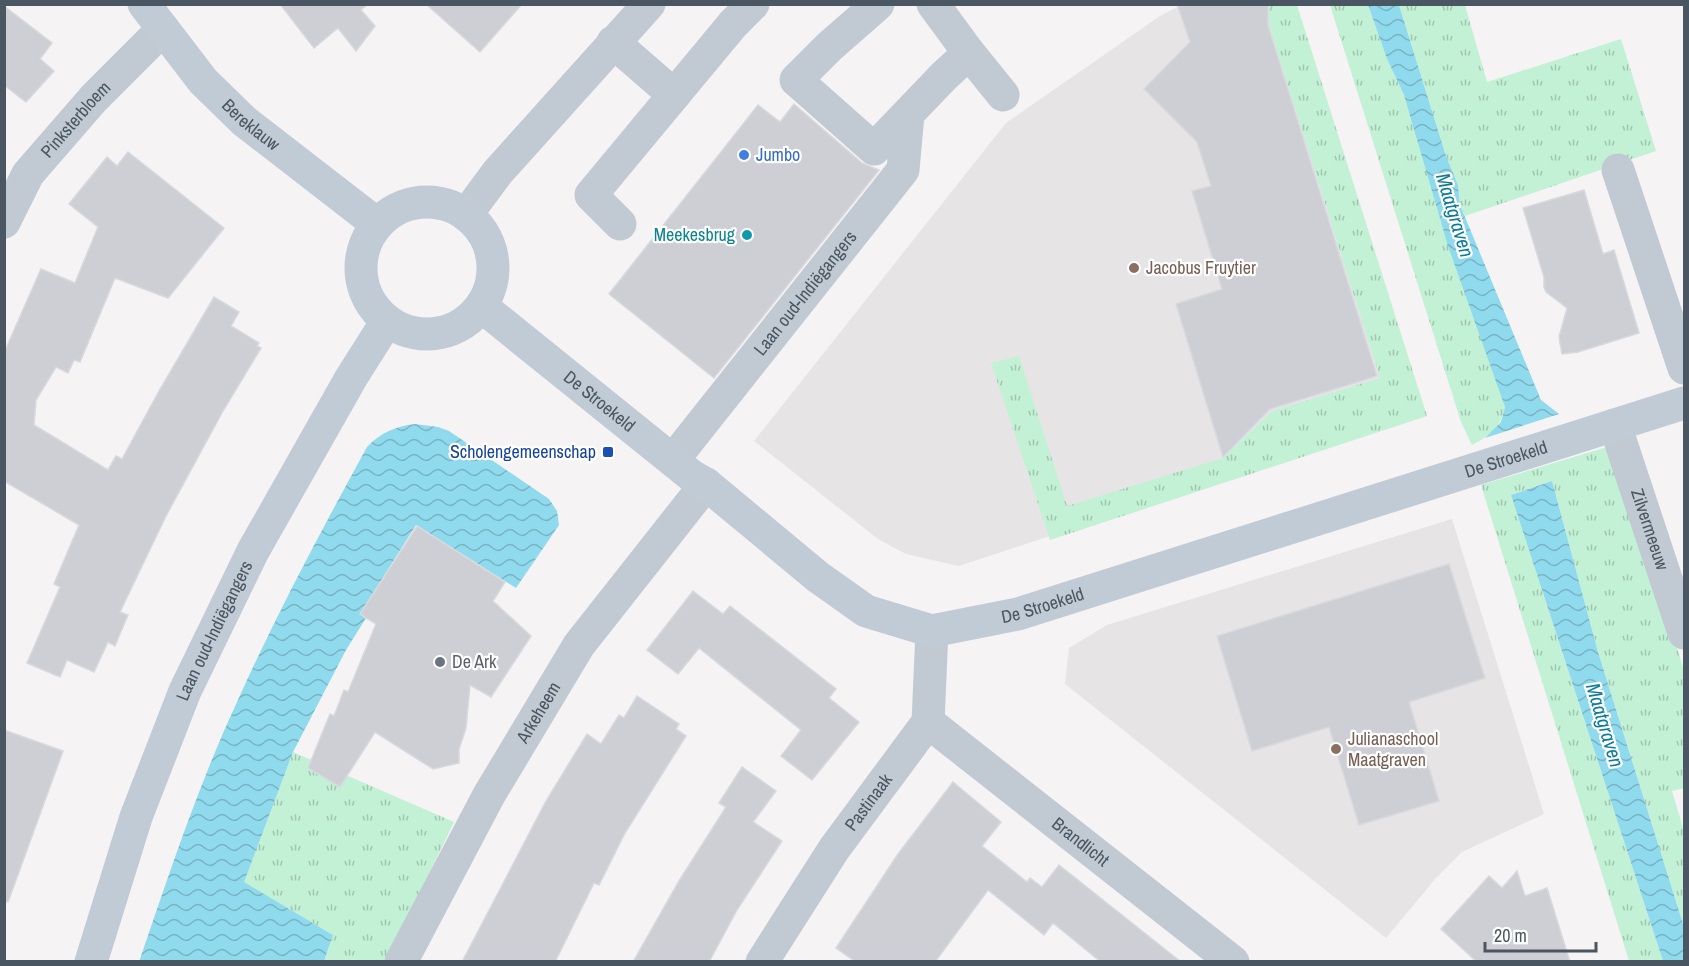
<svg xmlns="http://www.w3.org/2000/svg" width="1689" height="966" font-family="'Archivo Narrow',sans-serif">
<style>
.education{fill:#e6e4e5}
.grass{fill:url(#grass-tufts)}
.water{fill:url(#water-waves)}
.building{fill:#cdcfd5;stroke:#d7d9de;stroke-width:1.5}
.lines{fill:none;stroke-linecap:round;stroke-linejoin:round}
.street{stroke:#c1cad2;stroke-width:33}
.secondary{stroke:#c1cbd6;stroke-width:33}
.shop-dot{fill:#3f7fe0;stroke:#fff;stroke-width:2}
.culture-dot{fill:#0f9aa8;stroke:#fff;stroke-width:2}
.education-dot{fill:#8d6e63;stroke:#fff;stroke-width:2}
.transit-dot{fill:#1a4fb4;stroke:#fff;stroke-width:2}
.worship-dot{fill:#6b7280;stroke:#fff;stroke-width:2}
.labels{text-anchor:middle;stroke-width:4.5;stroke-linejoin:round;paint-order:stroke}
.street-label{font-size:18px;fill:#4a5661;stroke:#fff}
.shop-label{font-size:18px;fill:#366cbe;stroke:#fff;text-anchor:start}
.culture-label{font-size:18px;fill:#0d838f;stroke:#fff;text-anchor:end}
.education-label{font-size:18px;fill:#785e54;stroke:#fff;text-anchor:start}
.transit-label{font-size:18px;fill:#164399;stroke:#fff;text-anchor:end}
.worship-label{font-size:18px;fill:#5b616d;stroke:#fff;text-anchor:start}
.water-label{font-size:20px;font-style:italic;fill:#0c7c9b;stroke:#fff}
</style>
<defs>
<pattern id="grass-tufts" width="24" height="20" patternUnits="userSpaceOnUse" patternTransform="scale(1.5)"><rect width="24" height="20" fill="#c3f1d5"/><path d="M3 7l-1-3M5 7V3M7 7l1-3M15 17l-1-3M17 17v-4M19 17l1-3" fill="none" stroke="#a0c6b0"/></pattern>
<pattern id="water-waves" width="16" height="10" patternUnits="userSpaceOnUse" patternTransform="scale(1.5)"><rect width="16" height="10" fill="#90daee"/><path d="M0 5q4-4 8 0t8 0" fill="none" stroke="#78b4c4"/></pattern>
</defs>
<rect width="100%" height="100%" fill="#f5f3f3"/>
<g class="education">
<polygon points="1181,5 1292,5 1423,413 959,566 906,554 878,539 754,441 1006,123 1160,16"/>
<polygon points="1452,519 1544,814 1462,852 1436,878 1386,938 1065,684 1069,648 1107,625"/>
</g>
<g class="grass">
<polygon points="1269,5 1297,5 1427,416 1050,540 991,363 1019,356 1067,506 1223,458 1272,411 1380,378 1269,25"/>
<path d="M1330,5H1368L1387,59L1404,95L1505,407C1500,428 1491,435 1472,445L1461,422Z"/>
<polygon points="1399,5 1465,5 1487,82 1621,39 1656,151 1465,216 1460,205 1458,185 1446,156"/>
<polygon points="1617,444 1684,671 1684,788 1672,791 1684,831 1684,927 1598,652 1552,481 1511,495 1663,961 1629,961 1481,485"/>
<polygon points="293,752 454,822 387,961 324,961 333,935 243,882"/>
</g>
<g class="water">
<polygon points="1368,5 1399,5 1446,156 1458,185 1460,205 1541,400 1559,414 1485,438 1501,422 1505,407 1448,246 1404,95 1387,59"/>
<path d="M415,424L438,427L449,431L549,499L557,511L559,525L516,588L416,525L360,614L366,618L346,650L293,752L244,882L333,935L324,961L139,962C169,874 198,786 237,702C276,615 321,531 367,447C380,433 396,426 415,424Z"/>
<polygon points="1552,481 1598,652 1684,927 1684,961 1663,961 1511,495"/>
</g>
<g class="building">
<polygon points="280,4 368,4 361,10 375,26 356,51 338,28 314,48"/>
<polygon points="426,4 522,4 480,52"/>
<polygon points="1177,4 1268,4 1268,25 1377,376 1270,409 1223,457 1176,304 1222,289 1192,191 1211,186 1197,142 1144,89 1190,42"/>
<polygon points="4,6 52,43 40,59 54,71 26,102 4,85"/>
<polygon points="794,104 862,163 879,170 714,378 609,294 758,105 780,122"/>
<polygon points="128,152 224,228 168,298 115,278 80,362 74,360 68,373 56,367 36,400 34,425 108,470 116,456 122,459 159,391 214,297 239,312 231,326 259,343 257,346 261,348 223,411 166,516 120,612 128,615 115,646 108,642 94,672 67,660 60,677 27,663 60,587 54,584 79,525 4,481 4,353 41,269 75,283 98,227 69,204 107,157 117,166"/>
<polygon points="1584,190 1603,254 1614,250 1639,333 1578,352 1562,354 1559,337 1567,308 1546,292 1544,287 1544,277 1523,208"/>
<polygon points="417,526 505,582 493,601 531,636 491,697 470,685 466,728 459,749 459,763 433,769 375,732 340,787 308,768 330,714 334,716 344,690 348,692 376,624 360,614"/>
<polygon points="1449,564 1485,678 1409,702 1439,801 1359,825 1329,727 1252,751 1217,636"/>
<polygon points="693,591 723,614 730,606 836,689 829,698 859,722 812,780 781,756 801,730 699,648 678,674 647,650"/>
<polygon points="637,696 679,724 676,729 686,736 625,833 599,885 594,883 555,962 462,962 546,801 587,734 601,744 619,715 624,718"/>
<polygon points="4,730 63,751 8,902 4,901"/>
<polygon points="742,767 776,791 753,822 782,841 737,910 709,962 633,962 679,881 726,807 719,803"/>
<polygon points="953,782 1001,822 982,846 1027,882 1030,878 1042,887 1059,865 1181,962 1101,962 1053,923 1044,935 988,890 935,962 856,962 836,948 898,854"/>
<polygon points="1517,871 1525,896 1547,888 1570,962 1477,962 1441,929 1489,876 1502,888"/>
</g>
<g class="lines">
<g class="street">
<polyline points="878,4 829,47 796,80 874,149 944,76 969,53 933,4"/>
<polyline points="613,42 674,95 733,24 753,4"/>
<polyline points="969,53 1003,95"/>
<polyline points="1618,170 1684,368"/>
<polyline points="466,215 497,173 649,4"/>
<path id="s1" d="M4,222L28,174L94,98L163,29"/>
<polyline points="620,224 591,195 674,95"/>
<path id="s2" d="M1615,425L1684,633"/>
<path id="s3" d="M673,460L903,170L908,114"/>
<path id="s4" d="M928,722L1233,962"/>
<path id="s5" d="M401,962L489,795L579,645L706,484"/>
<path id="s6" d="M762,962L834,849L928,722L932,631"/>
</g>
<g class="secondary">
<path id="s7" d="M144,4L203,81L244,121L377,224"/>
<circle cx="427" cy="268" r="66"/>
<path id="s8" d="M481,306L692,476L706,484L818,577L866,611L932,631L1018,614L1684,403"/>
<path id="s9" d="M91,962L136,817L185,691L253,551L351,378L387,321"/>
</g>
</g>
<circle class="shop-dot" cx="744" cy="155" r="6"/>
<circle class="culture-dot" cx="747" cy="235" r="6"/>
<g class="education-dot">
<circle cx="1134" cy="268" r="6"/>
<circle cx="1336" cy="749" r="6"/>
</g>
<rect class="transit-dot" x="602" y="446" width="12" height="12" rx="3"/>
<circle class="worship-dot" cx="440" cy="662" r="6"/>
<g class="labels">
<g class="street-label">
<text dy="6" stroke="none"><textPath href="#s1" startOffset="126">Pinksterbloem</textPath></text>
<text dy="6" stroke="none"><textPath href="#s7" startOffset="162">Bereklauw</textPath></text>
<text dy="6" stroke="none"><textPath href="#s3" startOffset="213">Laan oud-Indiëgangers</textPath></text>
<text dy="6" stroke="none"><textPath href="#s8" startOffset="152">De Stroekeld</textPath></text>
<text dy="6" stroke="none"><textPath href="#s8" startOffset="1160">De Stroekeld</textPath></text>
<text dy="6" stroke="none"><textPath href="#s2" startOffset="110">Zilvermeeuw</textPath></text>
<text dy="6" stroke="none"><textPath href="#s8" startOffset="674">De Stroekeld</textPath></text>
<text dy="6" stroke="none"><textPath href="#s9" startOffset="354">Laan oud-Indiëgangers</textPath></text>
<text dy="6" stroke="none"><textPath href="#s5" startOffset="285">Arkeheem</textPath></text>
<text dy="6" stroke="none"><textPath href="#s6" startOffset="192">Pastinaak</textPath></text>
<text dy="6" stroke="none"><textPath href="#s4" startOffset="194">Brandlicht</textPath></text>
</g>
<g class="shop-label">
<text x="756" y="161">Jumbo</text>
</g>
<g class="culture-label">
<text x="735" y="241">Meekesbrug</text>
</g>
<g class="education-label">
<text x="1146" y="274">Jacobus Fruytier</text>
<text x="1348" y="745">Julianaschool<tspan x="1348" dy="21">Maatgraven</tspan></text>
</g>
<g class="transit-label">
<text x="596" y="458">Scholengemeenschap</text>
</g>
<g class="worship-label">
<text x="452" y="668">De Ark</text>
</g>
<g class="water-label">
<text transform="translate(1455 215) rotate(73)" y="7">Maatgraven</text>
<text transform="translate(1605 725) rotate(73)" y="7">Maatgraven</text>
</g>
</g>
<rect width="1689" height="966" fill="none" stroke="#4a5661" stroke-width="12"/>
<path d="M1485 942v9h111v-9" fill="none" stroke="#4a5661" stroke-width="3"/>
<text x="1494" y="942" font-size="18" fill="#4a5661" stroke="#ffffff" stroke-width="4.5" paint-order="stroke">20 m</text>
</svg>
